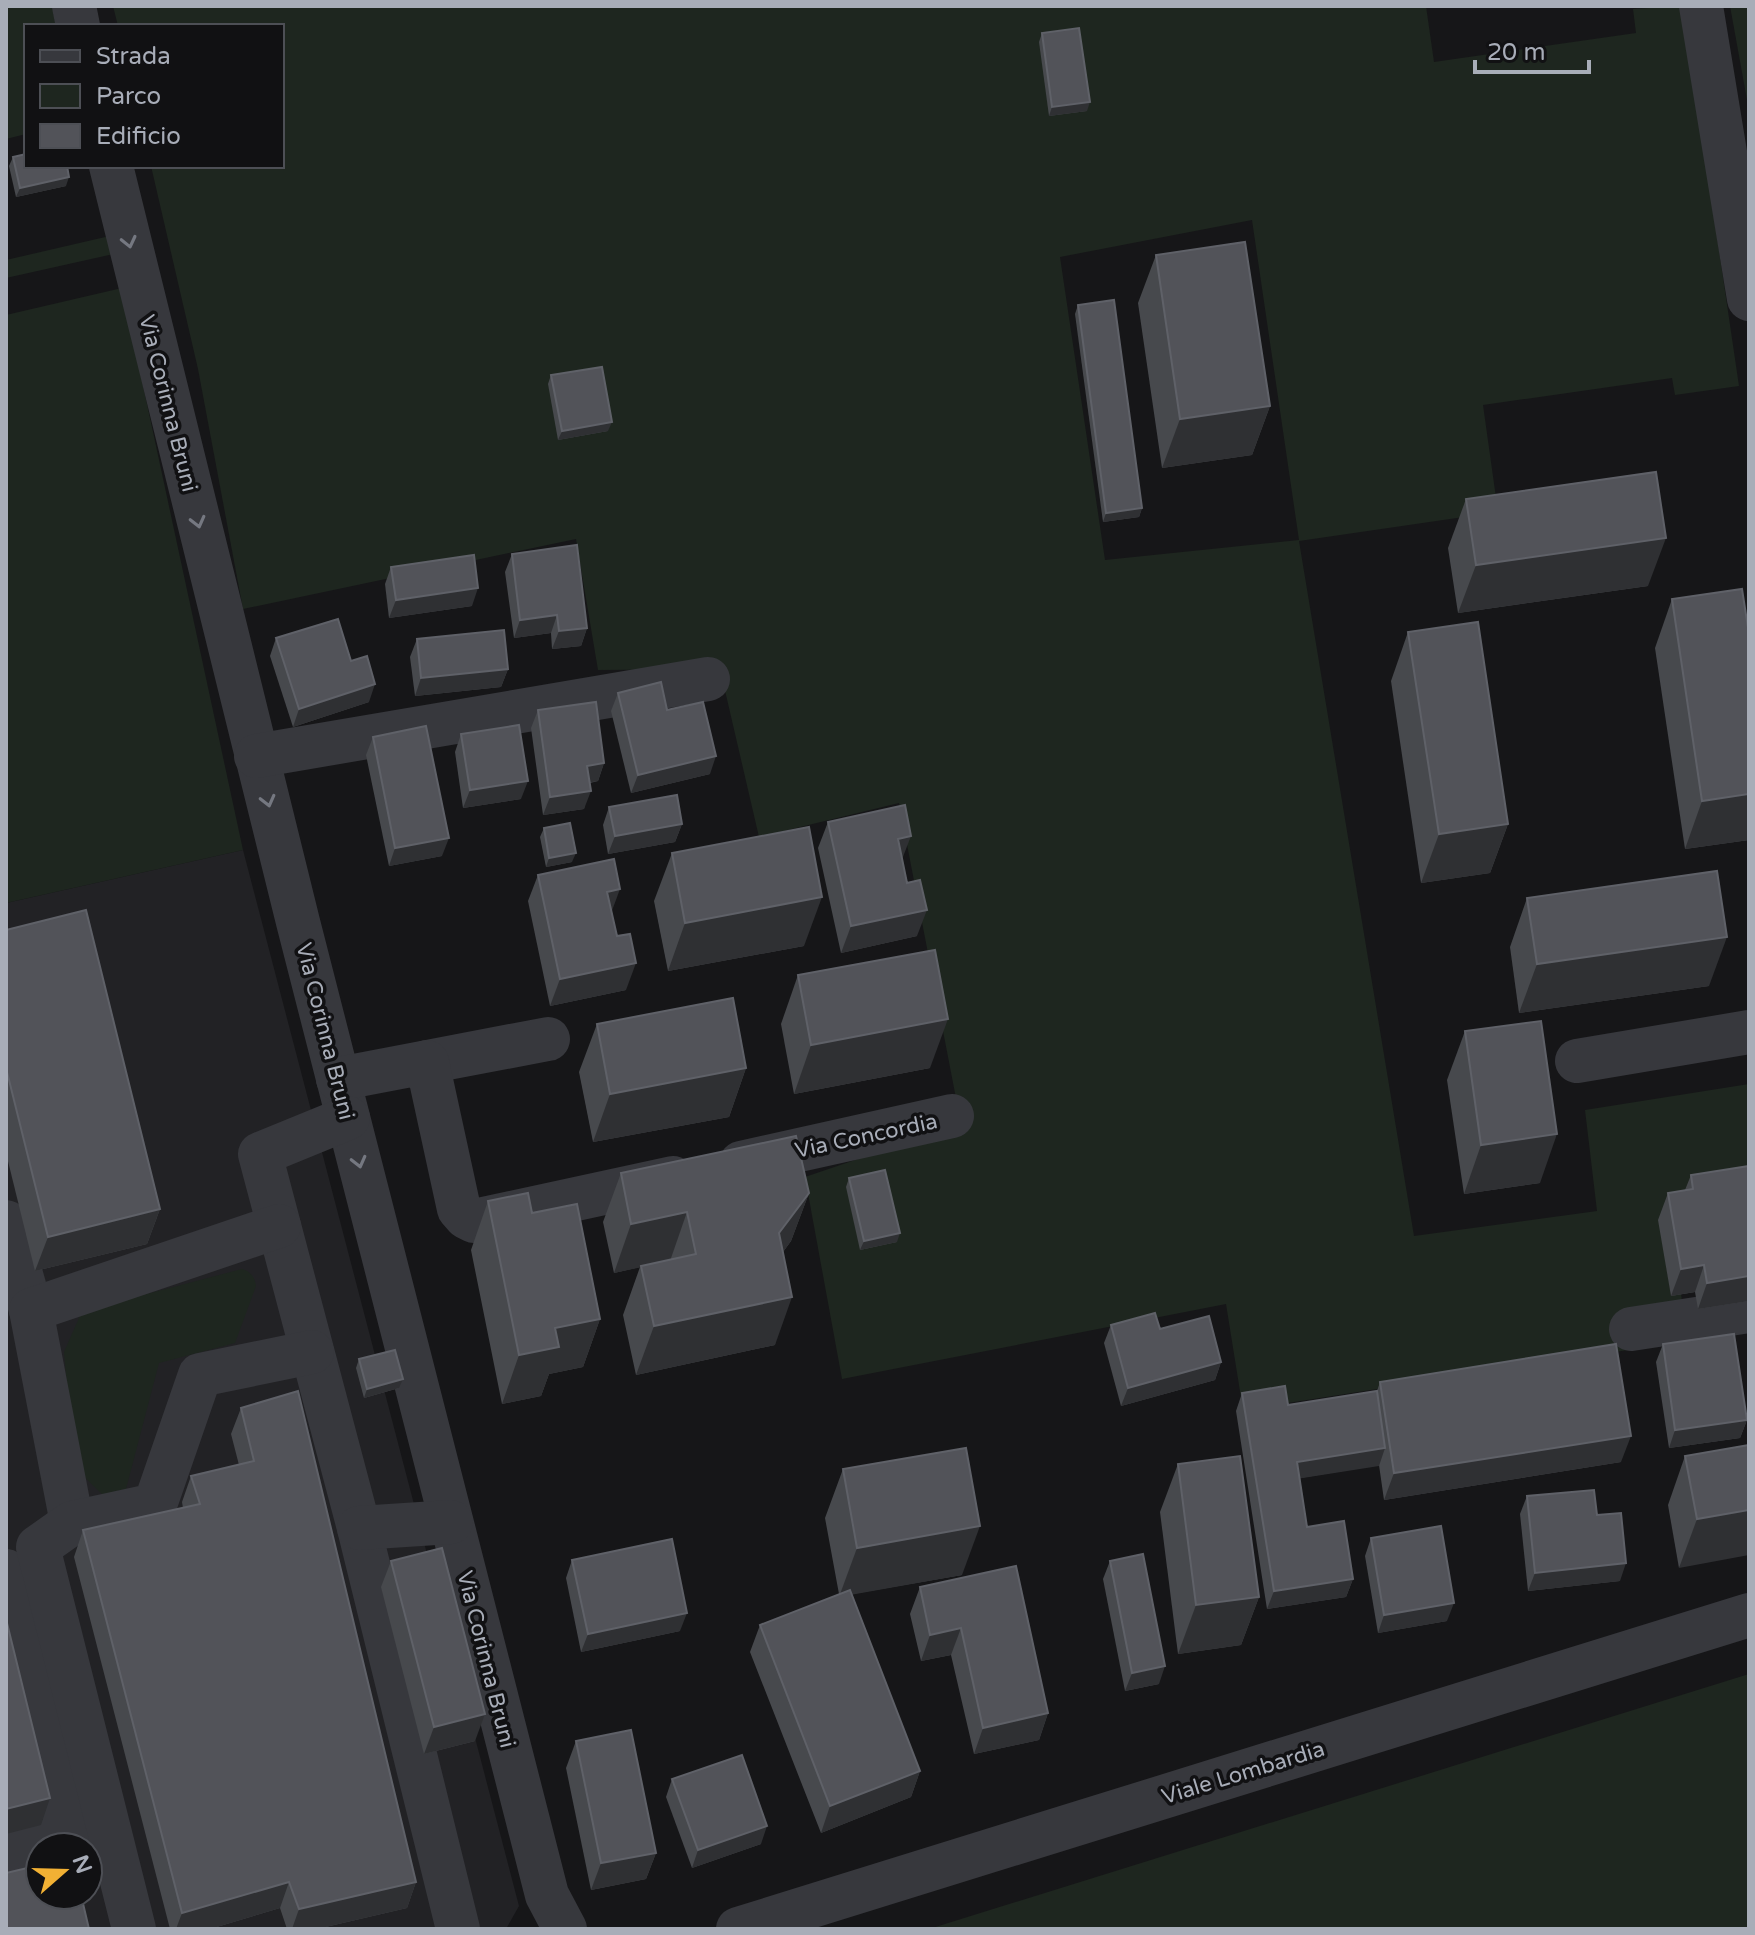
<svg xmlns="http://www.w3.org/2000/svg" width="1755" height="1935" font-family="'Varela Round',sans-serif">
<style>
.built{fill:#222225;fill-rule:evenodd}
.green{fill:#1e261f;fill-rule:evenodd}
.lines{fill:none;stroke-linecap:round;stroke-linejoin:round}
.minor{stroke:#37383d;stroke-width:44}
.wall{fill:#47494d}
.shaded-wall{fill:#2f3033}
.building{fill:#525359;stroke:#5f6168;stroke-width:2}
.oneway{stroke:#757881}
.labels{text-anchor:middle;stroke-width:7;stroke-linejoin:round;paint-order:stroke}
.street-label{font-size:22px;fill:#a8adb8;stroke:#111113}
</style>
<rect width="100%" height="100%" fill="#161618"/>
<path class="built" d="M243,850L519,1906L506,1929H6V903ZM40,1847H88V1895H40Z"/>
<g class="green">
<polygon points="6,6 52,6 56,26 26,26 26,134 6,139"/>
<path d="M113,6H1426L1434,62L1636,33L1633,9L1683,6L1739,386L1675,395L1672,378L1483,405L1498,512L1299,541L1414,1236L1597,1211L1585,1110L1749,1084V1191L1659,1220L1671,1295L1681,1294L1683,1308L1749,1331L1243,1410L1226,1304L842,1379L805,1177L964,1123L955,1093L899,803L759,837L720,669L598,670L576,539L243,609L198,369L151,166H282V26H118ZM1252,220L1299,540L1105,560L1060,257Z"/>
<polygon points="1730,6 1749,6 1749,111"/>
<polygon points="114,235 118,253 6,278 6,260"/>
<polygon points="122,288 243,850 6,903 6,315"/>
<path d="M242,1269C250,1271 255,1277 256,1286L235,1343L159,1363L126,1489L103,1495L78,1471L69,1409L64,1352L82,1311Z"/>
<polygon points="1749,1674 1749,1929 929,1929"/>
</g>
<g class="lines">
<g class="minor">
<polyline points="74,6 78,26"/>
<polyline points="1701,6 1749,299"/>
<polyline points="111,166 298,922 547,1895 565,1929"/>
<polyline points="256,756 708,679"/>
<polyline points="1577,1061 1749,1032"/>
<polyline points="427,1062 548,1039"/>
<polyline points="338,1079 427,1062 459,1209 466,1217 474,1221 673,1178"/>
<polyline points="348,1118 260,1154 359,1528 458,1929"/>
<polyline points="741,1163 952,1116"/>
<polyline points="6,1222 31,1310"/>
<polyline points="1631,1329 1749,1311"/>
<polyline points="72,1523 31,1310 279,1226"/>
<polyline points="359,1528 451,1522"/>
<polyline points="6,1571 69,1835 6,1853"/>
<polyline points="134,1929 38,1547 72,1523 155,1505 200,1375 312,1352"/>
<polyline points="738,1929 1749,1615"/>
</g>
</g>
<g class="wall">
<polygon points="1042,33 1087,111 1049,116 1039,42"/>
<polygon points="13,157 66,186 16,197 9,166"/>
<polygon points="1156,255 1270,406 1252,455 1162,468 1138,303"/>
<polygon points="1078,305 1142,508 1139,517 1103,522 1075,314"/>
<polygon points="551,375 608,431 558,440 548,384"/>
<polygon points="1466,499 1648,586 1458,613 1448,548"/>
<polygon points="512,554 587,628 581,646 552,649 551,633 514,638 505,572"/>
<polygon points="391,567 472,606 389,618 385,584"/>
<polygon points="1672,599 1749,840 1685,849 1655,648"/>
<polygon points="1408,632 1508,824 1490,873 1421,883 1391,681"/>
<polygon points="276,638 351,661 369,702 293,727 270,656"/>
<polygon points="417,639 508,669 501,687 415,696 410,657"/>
<polygon points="618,693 667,710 710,774 631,793 611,711"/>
<polygon points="538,710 604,763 598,781 590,783 584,809 543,815 531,728"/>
<polygon points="461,734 521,799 463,808 455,752"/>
<polygon points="373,737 442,856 389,866 366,755"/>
<polygon points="609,807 682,824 675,842 608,854 603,825"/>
<polygon points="828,822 902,860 917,936 841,953 818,848"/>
<polygon points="544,828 572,862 546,867 540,837"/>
<polygon points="672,853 804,946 668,971 654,901"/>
<polygon points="538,875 612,912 626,990 550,1006 528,901"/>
<polygon points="1527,898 1709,986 1519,1013 1510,947"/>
<polygon points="6,930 160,1209 147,1244 35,1271 6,1153"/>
<polygon points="798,975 930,1068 794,1094 781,1024"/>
<polygon points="597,1024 746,1068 729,1117 593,1142 579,1072"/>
<polygon points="1465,1031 1540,1183 1464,1194 1447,1080"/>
<polygon points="1749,1166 1749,1301 1698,1309 1695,1292 1671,1296 1658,1220 1668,1193 1685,1190 1691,1175"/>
<polygon points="621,1173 809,1193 791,1241 783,1252 775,1345 636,1375 623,1315 640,1267 614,1273 603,1222"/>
<polygon points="849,1178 897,1242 860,1250 846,1187"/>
<polygon points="488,1201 532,1213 600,1319 583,1367 549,1374 541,1396 502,1404 471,1250"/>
<polygon points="1111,1325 1160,1329 1221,1362 1215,1380 1121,1406 1104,1343"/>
<polygon points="1663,1344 1747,1420 1740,1438 1669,1448 1656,1362"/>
<polygon points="359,1359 399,1388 364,1398 356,1368"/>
<polygon points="1380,1382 1621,1462 1384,1500 1379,1465 1300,1478 1307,1527 1353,1579 1346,1597 1267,1609 1236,1411 1242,1393 1288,1405 1377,1391"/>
<polygon points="241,1408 416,1882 407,1908 317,1929 287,1929 280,1908 210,1929 170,1929 74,1557 83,1530 183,1508 182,1502 191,1476 239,1465 231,1434"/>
<polygon points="1749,1445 1679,1568 1668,1505 1685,1456"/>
<polygon points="1178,1464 1259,1597 1241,1645 1178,1654 1160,1512"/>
<polygon points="843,1469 962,1575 852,1594 920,1771 911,1797 821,1833 750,1652 760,1625 839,1594 825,1518"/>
<polygon points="1527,1496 1597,1515 1620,1581 1528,1591 1520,1514"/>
<polygon points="1371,1538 1447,1621 1378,1633 1365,1556"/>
<polygon points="572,1560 680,1631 581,1652 566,1578"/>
<polygon points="391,1561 475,1741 424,1754 381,1587"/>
<polygon points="1110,1561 1159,1684 1125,1691 1103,1579"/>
<polygon points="920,1587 1048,1713 1039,1740 974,1754 951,1655 921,1661 910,1614"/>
<polygon points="576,1741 656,1853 646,1879 591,1890 566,1768"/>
<polygon points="672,1779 761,1844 692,1868 666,1797"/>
</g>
<g class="shaded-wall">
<polygon points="1090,102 1087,111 1049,116 1052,107"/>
<polygon points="69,177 66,186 16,197 20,188"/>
<polygon points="1270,406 1252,455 1162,468 1180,419"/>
<polygon points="612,422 608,431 558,440 562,431"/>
<polygon points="1142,508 1139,517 1103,522 1106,513"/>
<polygon points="1666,538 1648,586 1458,613 1476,565"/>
<polygon points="478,588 472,606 389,618 396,600"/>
<polygon points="557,615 551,633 514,638 520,620"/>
<polygon points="587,628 581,646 552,649 559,631"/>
<polygon points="508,669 501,687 415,696 421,678"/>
<polygon points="375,684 369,702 293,727 299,709"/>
<polygon points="716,756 710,774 631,793 638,775"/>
<polygon points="604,763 598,781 581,784 587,766"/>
<polygon points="528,781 521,799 463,808 470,790"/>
<polygon points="591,791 584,809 543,815 550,797"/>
<polygon points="1749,794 1749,840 1685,849 1702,801"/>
<polygon points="682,824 675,842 608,854 615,836"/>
<polygon points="1508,824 1490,873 1421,883 1439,834"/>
<polygon points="911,836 901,862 898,839"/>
<polygon points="449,838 442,856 389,866 395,848"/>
<polygon points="576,853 572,862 546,867 549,858"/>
<polygon points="620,889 610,916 607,892"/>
<polygon points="822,897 804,946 668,971 685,923"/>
<polygon points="927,910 917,936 841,953 851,926"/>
<polygon points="1727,937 1709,986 1519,1013 1537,964"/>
<polygon points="636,963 626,990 550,1006 560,979"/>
<polygon points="948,1019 930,1068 794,1094 811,1045"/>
<polygon points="746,1068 729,1117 593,1142 610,1094"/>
<polygon points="1557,1134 1540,1183 1464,1194 1481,1145"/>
<polygon points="809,1193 791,1241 761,1282 779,1233"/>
<polygon points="160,1209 147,1244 35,1271 48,1237"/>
<polygon points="687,1212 670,1261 614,1273 631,1224"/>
<polygon points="900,1233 897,1242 860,1250 864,1241"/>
<polygon points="1704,1265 1695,1292 1671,1296 1681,1269"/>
<polygon points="1749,1276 1749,1301 1698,1309 1707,1283"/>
<polygon points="792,1297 775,1345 636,1375 654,1326"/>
<polygon points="600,1319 583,1367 549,1374 541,1396 502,1404 519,1355 555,1328"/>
<polygon points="1221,1362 1215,1380 1121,1406 1128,1388"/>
<polygon points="403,1379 399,1388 364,1398 367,1389"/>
<polygon points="1747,1420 1740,1438 1669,1448 1675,1430"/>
<polygon points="1631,1436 1621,1462 1384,1500 1394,1473"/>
<polygon points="1385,1448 1379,1466 1290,1480 1297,1462"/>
<polygon points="1749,1510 1749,1555 1679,1568 1697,1519"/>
<polygon points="980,1526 962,1575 839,1597 857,1548"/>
<polygon points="1626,1563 1620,1581 1528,1591 1535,1573"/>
<polygon points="1353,1579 1346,1597 1267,1609 1274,1591"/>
<polygon points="1259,1597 1241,1645 1178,1654 1196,1605"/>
<polygon points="1454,1603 1447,1621 1378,1633 1384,1615"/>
<polygon points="687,1613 680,1631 581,1652 588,1634"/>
<polygon points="961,1628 951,1655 921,1661 930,1635"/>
<polygon points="1165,1666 1159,1684 1125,1691 1132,1673"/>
<polygon points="1048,1713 1039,1740 974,1754 983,1728"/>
<polygon points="485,1714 475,1741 424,1754 434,1727"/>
<polygon points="920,1771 911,1797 821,1833 830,1806"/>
<polygon points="50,1798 41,1825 6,1834 6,1809"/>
<polygon points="767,1826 761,1844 692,1868 698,1850"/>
<polygon points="656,1853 646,1879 591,1890 601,1863"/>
<polygon points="289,1882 280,1908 210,1929 176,1929 182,1913"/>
<polygon points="416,1882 407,1908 317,1929 292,1929 299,1909"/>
</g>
<g class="building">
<polygon points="1079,28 1090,102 1052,107 1042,33"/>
<polygon points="26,154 26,166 67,166 69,177 20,188 13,157"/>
<polygon points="1245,242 1270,406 1180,419 1156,255"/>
<polygon points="1114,300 1142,508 1106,513 1078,305"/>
<polygon points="602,367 612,422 562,431 551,375"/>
<polygon points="1656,472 1666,538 1476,565 1466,499"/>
<polygon points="577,545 587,628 559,631 557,615 520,620 512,554"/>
<polygon points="474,555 478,588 396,600 391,567"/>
<polygon points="1742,589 1749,634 1749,794 1702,801 1672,599"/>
<polygon points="338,619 351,661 367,656 375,684 299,709 276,638"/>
<polygon points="1478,622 1508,824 1439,834 1408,632"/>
<polygon points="504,630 508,669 421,678 417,639"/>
<polygon points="661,682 667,710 703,702 716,756 638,775 618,693"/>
<polygon points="596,702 604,763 587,766 591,791 550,797 538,710"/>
<polygon points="519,725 528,781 470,790 461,734"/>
<polygon points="426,726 449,838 395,848 373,737"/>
<polygon points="677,795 682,824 615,836 609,807"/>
<polygon points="905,805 911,836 898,839 907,883 920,880 927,910 851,926 828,822"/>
<polygon points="570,823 576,853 549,858 544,828"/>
<polygon points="809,827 822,897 685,923 672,853"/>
<polygon points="614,859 620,889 607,892 617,936 630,934 636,963 560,979 538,875"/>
<polygon points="1717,871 1727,937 1537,964 1527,898"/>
<polygon points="86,910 160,1209 48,1237 6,1068 6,930"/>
<polygon points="935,950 948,1019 811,1045 798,975"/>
<polygon points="733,998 746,1068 610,1094 597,1024"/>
<polygon points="1541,1021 1557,1134 1481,1145 1465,1031"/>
<polygon points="796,1136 809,1193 779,1233 792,1297 654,1326 641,1266 696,1254 687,1212 631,1224 621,1173"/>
<polygon points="1749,1166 1749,1276 1707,1283 1704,1265 1681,1269 1668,1193 1693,1189 1691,1175"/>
<polygon points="885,1170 900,1233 864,1241 849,1178"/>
<polygon points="528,1193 532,1213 577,1204 600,1319 555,1328 559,1347 519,1355 488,1201"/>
<polygon points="1155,1313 1160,1329 1209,1316 1221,1362 1128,1388 1111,1325"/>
<polygon points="1734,1334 1747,1420 1675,1430 1663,1344"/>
<polygon points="1616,1344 1631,1436 1394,1473 1380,1382"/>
<polygon points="395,1350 403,1379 367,1389 359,1359"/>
<polygon points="1285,1386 1288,1405 1377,1391 1385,1448 1297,1462 1307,1527 1344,1521 1353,1579 1274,1591 1242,1393"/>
<polygon points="298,1391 416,1882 299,1909 289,1882 182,1913 83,1530 200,1504 191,1476 254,1461 241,1408"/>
<polygon points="1749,1445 1749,1510 1697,1519 1685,1456"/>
<polygon points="966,1448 980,1526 857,1548 843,1469"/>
<polygon points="1240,1456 1259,1597 1196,1605 1178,1464"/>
<polygon points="1594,1490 1597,1515 1621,1513 1626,1563 1535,1573 1527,1496"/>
<polygon points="1441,1526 1454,1603 1384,1615 1371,1538"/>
<polygon points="672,1539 687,1613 588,1634 572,1560"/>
<polygon points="442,1548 485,1714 434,1727 391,1561"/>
<polygon points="1143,1554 1165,1666 1132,1673 1110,1561"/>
<polygon points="1016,1566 1048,1713 983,1728 961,1628 930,1635 920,1587"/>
<polygon points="850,1590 920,1771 830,1806 760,1625"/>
<polygon points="6,1619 50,1798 6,1809"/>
<polygon points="631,1730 656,1853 601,1863 576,1741"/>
<polygon points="742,1755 767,1826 698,1850 672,1779"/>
<polygon points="40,1865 40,1895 81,1895 89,1929 6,1929 6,1873"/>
</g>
<defs><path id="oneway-chevron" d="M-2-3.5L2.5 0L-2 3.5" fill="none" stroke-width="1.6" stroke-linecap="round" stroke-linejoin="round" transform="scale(2)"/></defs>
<g class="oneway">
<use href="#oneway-chevron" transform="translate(129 242) rotate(77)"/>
<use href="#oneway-chevron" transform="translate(198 522) rotate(76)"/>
<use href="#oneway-chevron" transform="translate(268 801) rotate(76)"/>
<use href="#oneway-chevron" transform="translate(359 1162) rotate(76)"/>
</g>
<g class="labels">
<g class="street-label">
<text transform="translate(169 403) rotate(76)" y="8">Via Corinna Bruni</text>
<text transform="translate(326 1031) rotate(76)" y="8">Via Corinna Bruni</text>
<text transform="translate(866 1135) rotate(-12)" y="8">Via Concordia</text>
<text transform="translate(487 1659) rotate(76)" y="8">Via Corinna Bruni</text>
<text transform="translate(1243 1772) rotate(-17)" y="8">Viale Lombardia</text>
</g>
</g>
<rect width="1755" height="1935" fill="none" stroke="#a8adb8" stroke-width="16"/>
<rect x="24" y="24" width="260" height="144" fill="#111113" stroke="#4d4f55" stroke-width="2"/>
<rect x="40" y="50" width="40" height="12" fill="#37383d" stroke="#4d4f55" stroke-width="2"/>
<text x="96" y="64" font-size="24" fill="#a8adb8">Strada</text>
<rect x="40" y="84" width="40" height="24" fill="#1e261f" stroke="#4d4f55" stroke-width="2"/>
<text x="96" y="104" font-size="24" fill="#a8adb8">Parco</text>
<rect x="40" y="124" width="40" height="24" fill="#525359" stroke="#4d4f55" stroke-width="2"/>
<text x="96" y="144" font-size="24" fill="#a8adb8">Edificio</text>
<g transform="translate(64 1871) rotate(70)"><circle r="38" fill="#111113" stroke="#4d4f55" stroke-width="2"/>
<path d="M0-6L14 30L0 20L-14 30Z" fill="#f2b134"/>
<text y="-12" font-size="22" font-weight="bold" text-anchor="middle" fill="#a8adb8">N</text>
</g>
<path d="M1475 60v12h114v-12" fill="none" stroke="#a8adb8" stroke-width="4"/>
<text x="1487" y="60" font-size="24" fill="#a8adb8" stroke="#111113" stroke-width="6" paint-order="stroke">20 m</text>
</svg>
